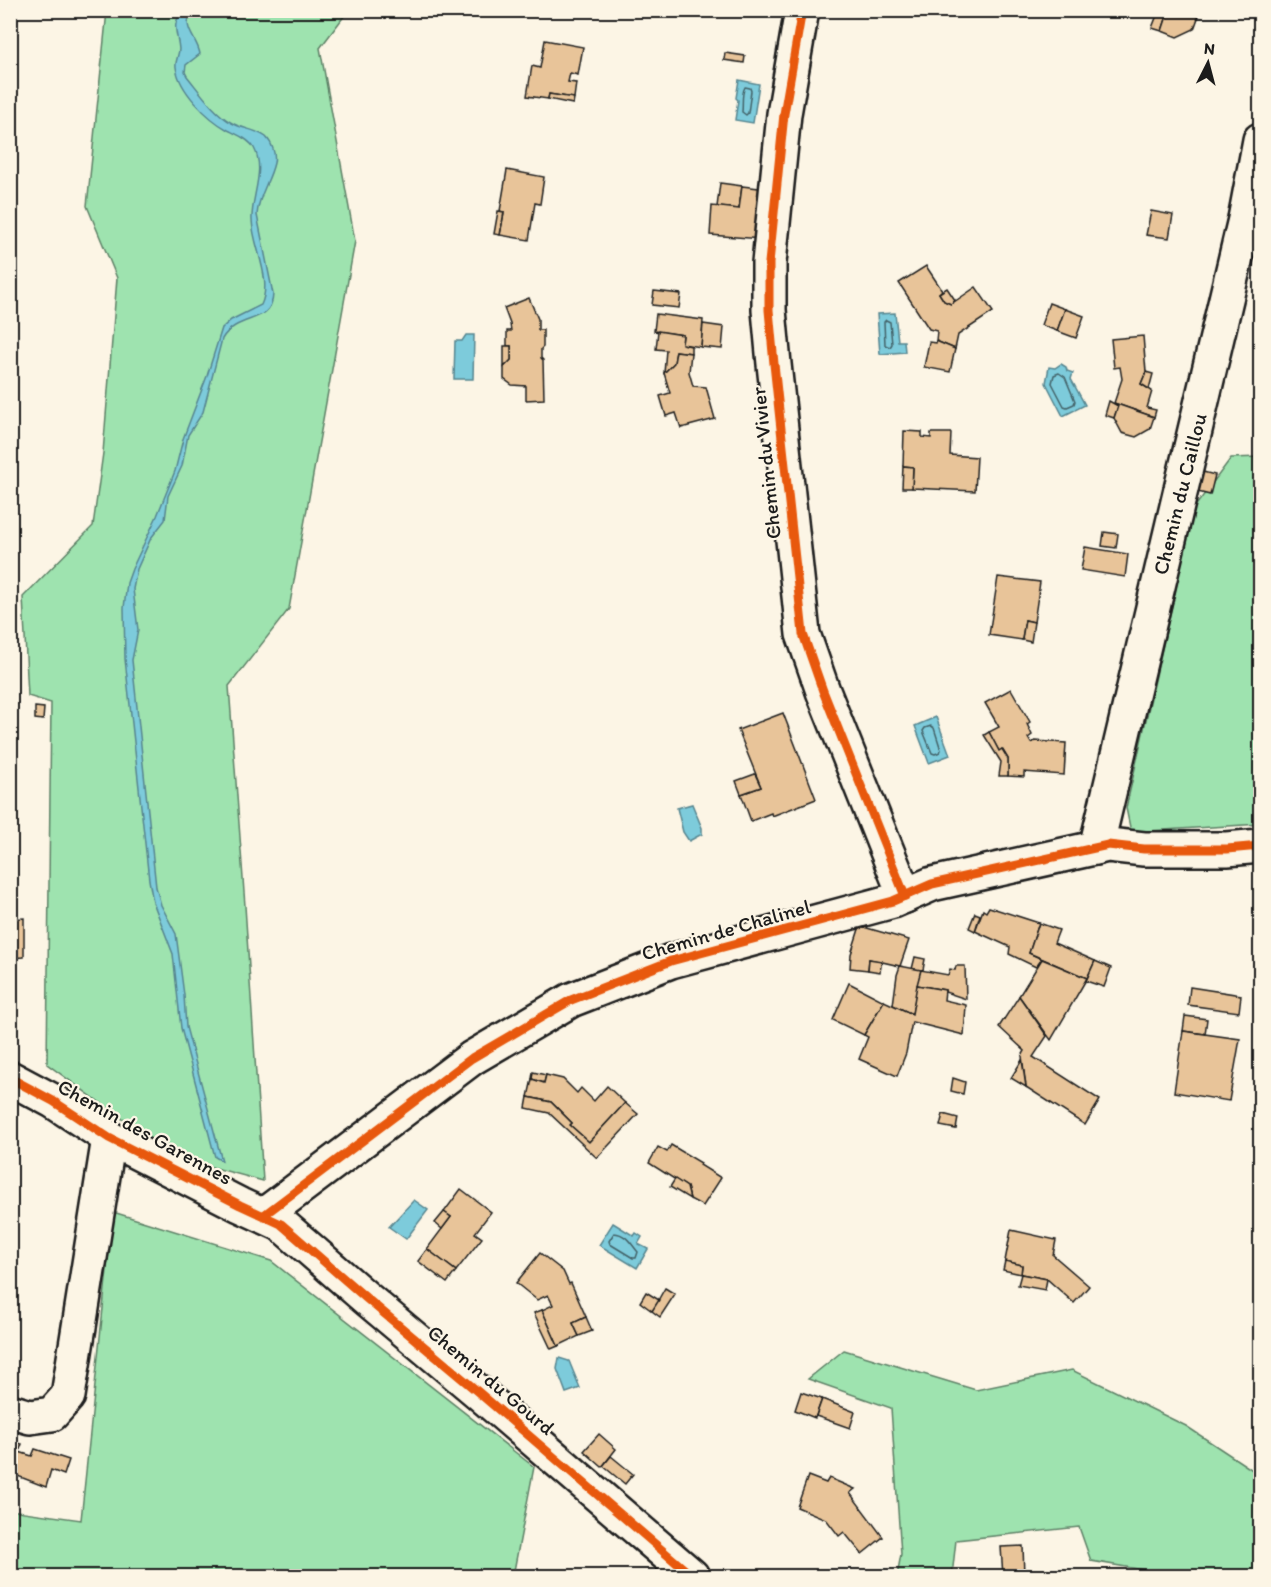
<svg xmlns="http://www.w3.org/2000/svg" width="1271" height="1587" font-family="Itim,sans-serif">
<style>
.green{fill:#9ee3af;stroke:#5d8066;stroke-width:1.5}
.water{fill:#7dcbdb;stroke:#56858f;stroke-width:1.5}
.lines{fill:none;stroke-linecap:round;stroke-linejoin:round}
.shore{stroke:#436268;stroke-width:1.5}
.building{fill:#e8c499;stroke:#1c1c1c;stroke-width:1.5}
.minor-casing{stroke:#1c1c1c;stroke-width:38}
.minor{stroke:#fcf5e5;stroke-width:33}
.cycleway-casing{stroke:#fcf5e5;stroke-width:13}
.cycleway{stroke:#e8590c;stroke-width:9}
.labels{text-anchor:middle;stroke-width:4.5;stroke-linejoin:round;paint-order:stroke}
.street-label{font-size:21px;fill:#1c1c1c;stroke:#fcf5e5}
</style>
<rect width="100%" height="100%" fill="#fcf5e5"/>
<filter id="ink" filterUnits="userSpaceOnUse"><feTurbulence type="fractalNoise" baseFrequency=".0167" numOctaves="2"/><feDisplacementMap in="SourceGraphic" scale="12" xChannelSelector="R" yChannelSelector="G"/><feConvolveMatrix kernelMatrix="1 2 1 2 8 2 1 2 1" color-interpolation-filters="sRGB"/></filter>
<g filter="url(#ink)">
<g class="green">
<polygon points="107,11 348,11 320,48 355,241 289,609 229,686 245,906 263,1181 175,1157 47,1064 51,703 28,696 23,597 93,526 103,453 117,278 87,206"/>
<polygon points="1260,457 1260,824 1131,832 1126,808 1194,508 1231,458"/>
<polygon points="113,1212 271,1261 534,1467 513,1576 11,1576 10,1510 81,1520"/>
<polygon points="844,1350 976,1390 1072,1370 1186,1426 1260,1475 1260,1576 1179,1576 1091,1561 1079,1527 956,1540 952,1576 897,1576 901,1554 891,1408 808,1379"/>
</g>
<g class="water">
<path d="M183,11H193C180,28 197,37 200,54L186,65L185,72L187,76C200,92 214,113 232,123C242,129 256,129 266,137C272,143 276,154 274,163C270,181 258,196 257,215L273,294C272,326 238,312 222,339L203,412L188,435L182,466L168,496L165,520L151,538L137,569L133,589L138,630L132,660L156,887L161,905L176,934L184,995L186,1027L222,1161L215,1157L181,1028L173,954L153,902L149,880L125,659L124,608L127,583L132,569L157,516L175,471L183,439L207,376L222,328L231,320L261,305C273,280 253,247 252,220C251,197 266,170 254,148C249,139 236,134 228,130C208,119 179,91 176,67C175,61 179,55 179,49C178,34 170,25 183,11Z"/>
<polygon points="739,80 759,84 753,123 735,120 738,100 736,98"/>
<polygon points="895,313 898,341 904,341 905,352 880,354 877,314"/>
<polygon points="466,335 474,335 473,379 454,379 455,341 462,341"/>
<polygon points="1061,364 1066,367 1067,371 1073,373 1071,379 1085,405 1063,416 1046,383 1049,367 1055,368"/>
<polygon points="936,717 950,755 929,763 915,726"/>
<polygon points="692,804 702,828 702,834 689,841 683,832 677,808"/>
<polygon points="414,1200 428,1210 406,1239 389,1227"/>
<polygon points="613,1223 634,1236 636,1233 642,1237 638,1244 648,1249 637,1268 599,1245"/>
<polygon points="559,1358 569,1361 580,1388 566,1393 557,1369"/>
</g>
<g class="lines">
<g class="shore">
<path d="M745,87L750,88L751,91L748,113L746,115L742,112C743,104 741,94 745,87Z"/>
<polygon points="886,320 890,322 892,344 890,347 885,345 884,322"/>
<polygon points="1059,373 1065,377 1075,401 1074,404 1067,407 1064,406 1052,383 1054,375"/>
<polygon points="931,726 934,728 941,750 940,752 935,754 932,753 923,731 925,728"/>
<path d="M614,1233C627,1234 631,1244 638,1252L636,1258H633L610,1244L609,1241Z"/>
</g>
</g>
<g class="building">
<polygon points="1159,10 1169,10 1162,31 1152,28"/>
<polygon points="1169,10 1201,10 1194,29 1177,37 1162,31"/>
<polygon points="545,40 583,47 578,75 570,73 568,82 576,83 574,98 549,94 548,99 527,96 532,66 540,68"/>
<polygon points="725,53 745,56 744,63 724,60"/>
<polygon points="549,94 574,98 573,104 548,99"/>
<polygon points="507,170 544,177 540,204 535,203 529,240 500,235 504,212 500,211"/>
<polygon points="720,183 742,186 739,209 717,207"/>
<polygon points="742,186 767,189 762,239 710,235 712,206 739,209"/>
<polygon points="498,211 504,212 500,235 494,234"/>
<polygon points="1151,211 1173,215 1169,238 1146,235"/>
<polygon points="926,266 942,290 939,293 944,301 951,304 976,287 993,312 958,335 955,349 936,341 937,331 929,329 899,283"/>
<polygon points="947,288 955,300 951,304 944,301 939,293"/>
<polygon points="654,291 681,294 679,308 652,305"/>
<polygon points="529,298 538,319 538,330 543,330 543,347 541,349 541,358 543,360 544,399 526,400 526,386 512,385 504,379 504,367 511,360 511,346 507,346 507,331 511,331 510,324 504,308"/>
<polygon points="1049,303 1065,309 1057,331 1041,325"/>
<polygon points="1065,309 1084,316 1076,338 1057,331"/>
<polygon points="656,314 703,320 701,347 682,344 683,335 654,331"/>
<polygon points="703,324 724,327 722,349 701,347"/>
<polygon points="658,331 683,335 682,344 691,346 691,353 676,351 674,363 664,373 666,350 656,349"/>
<polygon points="1143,336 1146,372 1141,384 1152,391 1147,408 1156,410 1154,417 1114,403 1122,379 1120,367 1114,368 1111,339"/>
<polygon points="936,341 955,349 950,372 924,367 929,342 936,343"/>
<polygon points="504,346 511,346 511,360 504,367"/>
<polygon points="676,351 691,353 689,372 693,386 706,387 715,419 681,428 676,413 666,416 660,396 670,393 664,373 674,363"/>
<polygon points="1146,372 1153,374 1149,389 1141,384"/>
<polygon points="1109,401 1118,406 1114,418 1105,415"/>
<polygon points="1114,403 1154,417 1150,429 1136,437 1122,433 1114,418 1118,406"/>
<polygon points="904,431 922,432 922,437 931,438 931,433 951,433 950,455 977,457 975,491 912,488 913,467 903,466"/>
<polygon points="903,466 913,467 912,488 902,488"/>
<polygon points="1203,472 1215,475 1210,495 1198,492"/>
<polygon points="1104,532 1118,534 1116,548 1102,546"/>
<polygon points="1085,547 1128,554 1125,577 1081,570"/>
<polygon points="998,577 1040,582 1034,622 1025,620 1022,640 989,635"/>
<polygon points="1025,620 1034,622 1031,642 1022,640"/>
<polygon points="1011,689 1030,722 1027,724 1032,735 1028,738 1031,743 1035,741 1066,743 1064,775 1024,772 1024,777 1008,776 1008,759 1002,749 999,751 989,732 999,727 985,703"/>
<polygon points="35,707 44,708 43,720 35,719"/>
<polygon points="783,713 816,799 772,816 771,813 751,821 741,794 761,787 738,730"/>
<polygon points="989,732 999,751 1002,749 1008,759 1008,776 999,776 1001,762 984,735"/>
<polygon points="755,774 761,787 741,794 736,781"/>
<polygon points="989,907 1039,923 1029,953 1042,959 1036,967 1009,954 1010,947 975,931 983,910 986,912"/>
<polygon points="975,913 980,915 975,931 969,928"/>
<polygon points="24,918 24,957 10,958 10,919"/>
<polygon points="1039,923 1059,930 1054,943 1095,961 1087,978 1029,953"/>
<polygon points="860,926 909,940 900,966 869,959 868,970 850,968 851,954"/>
<polygon points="915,957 925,959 923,970 912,969"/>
<polygon points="869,959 882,961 880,972 868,970"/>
<polygon points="1042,959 1087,978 1051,1040 1019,996"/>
<polygon points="1095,961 1111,968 1104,987 1086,981"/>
<polygon points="900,966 921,970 912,1014 893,1005 897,975"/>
<polygon points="956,966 965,966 966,999 945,992 945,990 917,985 921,970 948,975 950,969 955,970"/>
<polygon points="849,983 884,1001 864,1035 833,1020"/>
<polygon points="917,985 945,990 944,1000 966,1005 964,1035 912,1022 906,1053 897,1076 859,1059 868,1037 864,1035 884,1001 912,1014"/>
<polygon points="1190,987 1241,995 1239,1012 1188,1005"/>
<polygon points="1019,996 1047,1036 1033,1057 1100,1100 1085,1125 1026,1087 1022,1056 1025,1051 999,1027"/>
<polygon points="1185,1016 1207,1019 1205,1034 1183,1031"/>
<polygon points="1183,1031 1240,1039 1229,1101 1174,1092"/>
<polygon points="1022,1060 1026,1087 1011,1078"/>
<polygon points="533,1072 546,1075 544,1083 532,1079"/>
<polygon points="546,1075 563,1079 577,1093 581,1088 594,1101 607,1086 625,1103 589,1142 570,1125 572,1123 551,1102 528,1097 532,1079 544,1083"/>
<polygon points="953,1078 965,1082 963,1094 951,1091"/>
<polygon points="528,1097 551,1102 572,1123 570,1125 589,1142 625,1103 638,1114 597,1158 549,1113 526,1108"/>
<polygon points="943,1114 958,1118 956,1129 940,1126"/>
<polygon points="671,1145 701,1163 700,1165 721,1178 703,1206 690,1199 687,1187 649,1163 658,1147 667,1152"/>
<polygon points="675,1179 687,1187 690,1199 670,1187"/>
<polygon points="461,1189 491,1212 475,1233 482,1238 456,1271 427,1249 451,1217 444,1212"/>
<polygon points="444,1212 451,1217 442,1229 435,1223"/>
<polygon points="1011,1230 1056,1240 1053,1255 1089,1286 1074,1303 1047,1279 1021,1274 1022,1265 1005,1261"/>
<polygon points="427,1249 456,1271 447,1283 418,1261"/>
<polygon points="540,1253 563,1271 569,1284 571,1283 586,1317 573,1323 579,1336 558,1346 542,1310 553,1305 548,1295 537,1300 516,1283"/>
<polygon points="1005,1261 1022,1265 1021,1274 1003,1270"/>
<polygon points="1021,1274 1047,1279 1045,1290 1018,1285"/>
<polygon points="665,1288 675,1294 660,1317 652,1311"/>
<polygon points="646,1292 659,1300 652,1311 640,1302"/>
<polygon points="542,1310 558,1346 551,1349 534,1313"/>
<polygon points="586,1317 592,1331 579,1336 573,1323"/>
<polygon points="801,1392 822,1399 815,1418 795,1410"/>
<polygon points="822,1399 855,1412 850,1428 816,1416"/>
<polygon points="599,1434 616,1449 602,1467 584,1451"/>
<polygon points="10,1441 22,1444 19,1452 32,1456 35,1449 69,1460 64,1475 51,1470 46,1487 10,1473"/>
<polygon points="611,1456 633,1474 625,1484 603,1466"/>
<polygon points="808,1476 826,1483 829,1478 855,1489 850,1493 883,1537 862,1554 844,1532 839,1536 826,1519 797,1507"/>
<polygon points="1023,1546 1024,1576 1003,1576 1001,1547"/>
</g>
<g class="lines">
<g class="minor-casing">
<g id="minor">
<polyline points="802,10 784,114 769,263 769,310 774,364 799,596 803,634 823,691 905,896"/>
<polyline points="1096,848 1245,219 1260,140"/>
<polyline points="10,1078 53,1101 109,1138 240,1205 281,1224 366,1298 477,1391 692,1576"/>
<polyline points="264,1215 472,1058 571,1000 671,961 893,901 932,884 1108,845 1144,849 1227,849 1260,846"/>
<polyline points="10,1411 30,1417 52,1414 68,1396 109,1138"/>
</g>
</g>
<use href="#minor" class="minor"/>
<g class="cycleway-casing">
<g id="cycleway">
<polyline points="802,10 784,114 769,263 769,310 774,364 799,596 803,634 823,691 905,896"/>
<polyline points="10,1078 53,1101 109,1138 240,1205 281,1224 366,1298 477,1391 692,1576"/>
<polyline points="264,1215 472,1058 571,1000 671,961 893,901 932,884 1108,845 1144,849 1227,849 1260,846"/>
</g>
</g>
<use href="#cycleway" class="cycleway"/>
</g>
</g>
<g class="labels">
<g class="street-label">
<text transform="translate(766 463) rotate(-96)" y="7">Chemin du Vivier</text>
<text transform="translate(1180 494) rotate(-76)" y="7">Chemin du Caillou</text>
<text transform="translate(726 930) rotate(-16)" y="7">Chemin de Chalinel</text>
<text transform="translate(145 1132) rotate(29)" y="7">Chemin des Garennes</text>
<text transform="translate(491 1380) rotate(40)" y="7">Chemin du Gourd</text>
</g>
</g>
<rect width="1271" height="1587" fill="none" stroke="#fcf5e5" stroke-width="36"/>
<rect x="18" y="18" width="1235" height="1551" fill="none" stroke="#1c1c1c" stroke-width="2" filter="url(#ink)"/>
<g transform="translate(1208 63) rotate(6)" stroke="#fcf5e5" stroke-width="4.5" paint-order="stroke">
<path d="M0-4.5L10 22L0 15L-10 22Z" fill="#1c1c1c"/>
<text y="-9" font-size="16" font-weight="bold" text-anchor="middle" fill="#1c1c1c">N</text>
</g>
</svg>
